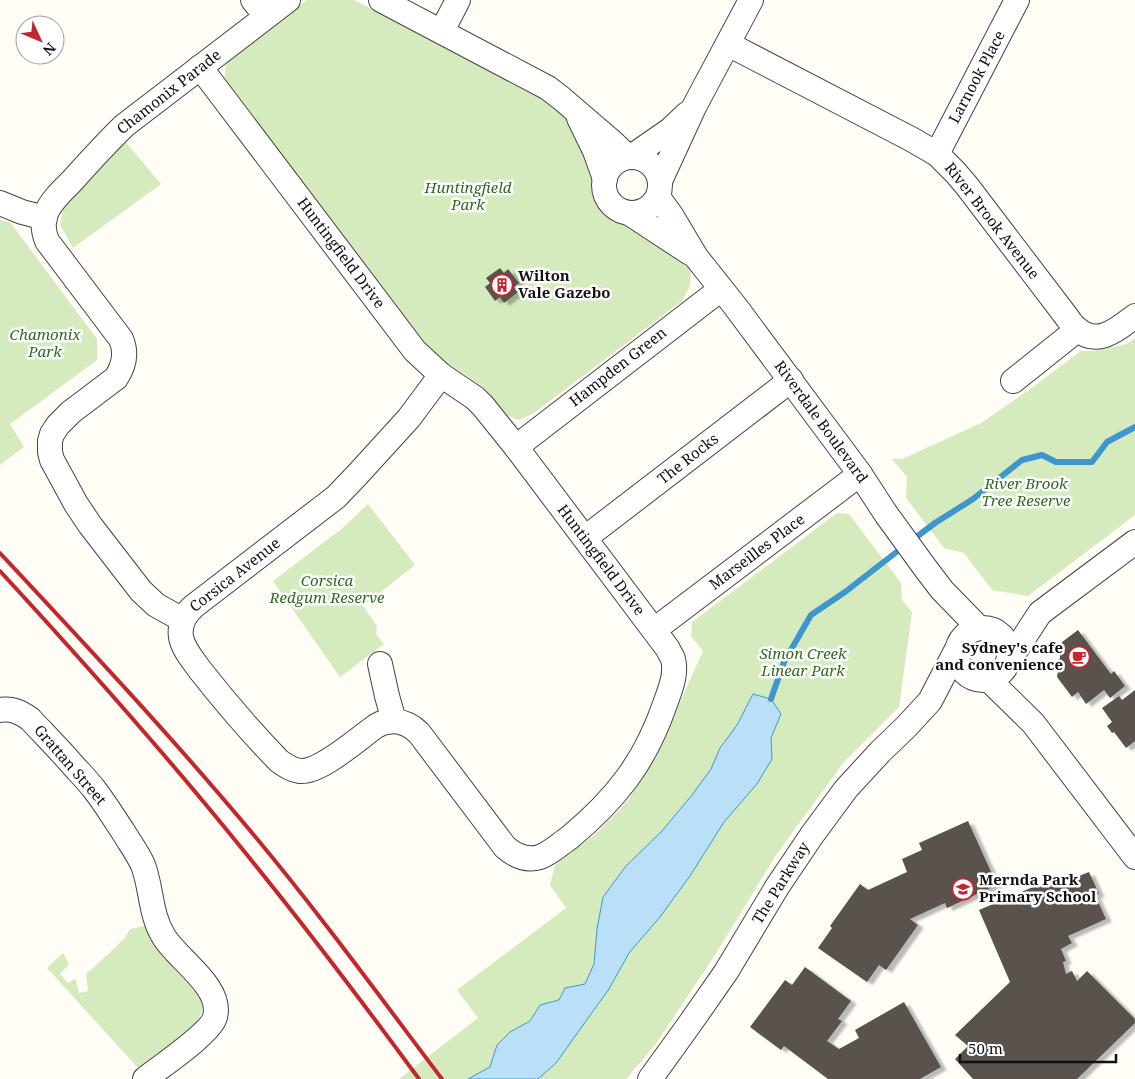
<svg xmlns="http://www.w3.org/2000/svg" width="1135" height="1079" font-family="'Noto Serif',serif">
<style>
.green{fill:#d5ebbd}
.water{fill:#b9e0f7;stroke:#3f96cf}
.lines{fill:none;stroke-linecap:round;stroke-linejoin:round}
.stream{stroke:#3f96cf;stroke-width:6}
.building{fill:#5a524d;filter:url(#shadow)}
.minor-casing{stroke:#444;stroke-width:26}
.minor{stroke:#fff;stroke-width:24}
.rail{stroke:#c4262e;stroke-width:4}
.labels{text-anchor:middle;stroke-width:5;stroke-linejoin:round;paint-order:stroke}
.street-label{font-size:15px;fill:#111;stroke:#fff}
.park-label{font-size:15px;font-style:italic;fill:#2f6b1f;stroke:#fff}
.poi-label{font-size:15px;font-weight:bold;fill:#111;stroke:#fff;text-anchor:start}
</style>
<defs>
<filter id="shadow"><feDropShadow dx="5.5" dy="3" stdDeviation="1" flood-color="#0004"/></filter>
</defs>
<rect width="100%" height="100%" fill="#fffdf5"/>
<g class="green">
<polygon points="307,0 354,0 531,90 567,118 591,167 592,188 596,206 613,219 667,247 686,260 691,273 690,286 682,301 534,413 519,420 506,415 484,388 460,371 438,358 425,344 226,83 225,66 236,51"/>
<polygon points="124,140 161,184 73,248 60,225 64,204"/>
<polygon points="0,220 10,222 97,339 97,360 10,424 24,447 0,465"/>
<polygon points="1135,338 1135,515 1028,596 992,590 964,553 944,548 906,498 907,477 892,459 902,459 981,423 1033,387 1081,351 1094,351 1127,344"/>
<polygon points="368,504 415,565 363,606 377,626 376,634 384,644 340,677 273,581 344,527"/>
<polygon points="837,513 849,514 901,583 902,600 912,612 899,707 844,762 776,855 715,955 655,1045 626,1079 399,1079 478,1018 457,990 566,908 550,885 555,865 598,832 627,802 657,753 703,651 691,636 692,622"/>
<polygon points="149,925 193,983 201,998 202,1008 201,1014 194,1027 139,1069 47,968 63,953 69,964 60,974 68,983 74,979 76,980 79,993 88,991 86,973 91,970 124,939 130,929"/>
</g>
<polygon class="water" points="753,694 771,699 781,714 771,738 772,759 757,784 724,822 690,876 660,917 629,953 609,989 556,1063 538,1079 468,1079 490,1067 497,1045 510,1032 530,1021 540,1005 559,1000 565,988 585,984 594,964 597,929 603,897 626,866 662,831 692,795 711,769 720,748 737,725"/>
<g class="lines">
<g class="stream">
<polyline points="911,541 935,523 973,499 1022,460 1042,455 1056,462 1092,462 1107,442 1135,427"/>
<polyline points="771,699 784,662 811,615 845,592 903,547"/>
</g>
</g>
<g class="building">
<polygon points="500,268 504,273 508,269 519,283 514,287 518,292 504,303 500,297 495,301 485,287 490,283 486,278"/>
<polygon points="1078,630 1111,674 1114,671 1125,686 1110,698 1104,690 1086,704 1078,692 1072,697 1057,677 1062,642"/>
<polygon points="1135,690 1135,741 1126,748 1114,732 1112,733 1107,726 1112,722 1102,708 1119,696 1122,700"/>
<polygon points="968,821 997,885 947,908 945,903 910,919 918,925 886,970 879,965 867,982 818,948 832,928 830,926 860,884 868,890 907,872 902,859 922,850 919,843"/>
<polygon points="1089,872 1099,894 1095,895 1106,919 1068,936 1072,943 1061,949 1066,961 1063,962 1066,974 1072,971 1077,981 1087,971 1135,1019 1135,1023 1077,1079 973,1079 955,1059 968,1046 955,1035 1010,982 979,910 1061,875 1064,882"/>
<polygon points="805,967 851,1001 838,1019 842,1021 827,1041 839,1049 859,1038 855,1030 904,1002 941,1067 920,1079 828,1079 784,1046 781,1050 750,1027 785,980 792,985"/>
</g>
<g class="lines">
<g class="minor-casing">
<g id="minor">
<polyline points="253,0 266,16"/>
<polyline points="381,0 548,88 561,98 610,140 628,157"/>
<polyline points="442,31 458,0"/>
<path d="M728,44L911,139L937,154L955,172L967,186L1066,316C1069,320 1072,325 1076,328C1097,348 1118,329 1135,316"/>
<path d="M200,67L415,351L441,375L475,398L483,406L516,447L668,649C669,652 672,656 673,659C677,674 670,690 665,704C645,762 616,799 569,838C560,844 551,853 540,857C527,861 515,856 505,847L419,733C412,726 405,722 394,721L387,696L380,664"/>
<polyline points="579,118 595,151 605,179"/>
<polyline points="937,154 1017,0"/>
<polyline points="631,157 670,130 687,114"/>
<circle cx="632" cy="185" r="28"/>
<polyline points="660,181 694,107 751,0"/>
<polyline points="658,197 671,215 696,257 735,306 860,474 886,514 926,569 942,590 979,628"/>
<polyline points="0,203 22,212 45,218"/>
<polyline points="629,213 690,253"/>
<polyline points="1013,381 1077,330"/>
<polyline points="516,447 721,289"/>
<polyline points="585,538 791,380"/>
<path d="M183,620L156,605L141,591L90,525L76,504L52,460L50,452V441L52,434L58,425L71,412L116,378C124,366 127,353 121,339L47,241C43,231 42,221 47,211C52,200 63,190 72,181C89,162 106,143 125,125L288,0"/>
<circle cx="983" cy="654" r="26"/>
<polyline points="654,630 860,474"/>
<polyline points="1010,659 1040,613 1135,542"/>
<polyline points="989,680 1033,723 1135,857"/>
<path d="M0,710C12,708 20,712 30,719C44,734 58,748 71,763C79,772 87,780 94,789C105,803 114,818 124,833C130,843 138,854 143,865C152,889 150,915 164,937C178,960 223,987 215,1017C211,1033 160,1067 145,1079"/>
<path d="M394,721L382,723L376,726C359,738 320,773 300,771C292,770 286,766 279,761C251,732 225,702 200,670C193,660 183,649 181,637C179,624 185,614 194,606L336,497L358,474L409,418L441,375"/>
<polyline points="650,1079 689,1025 726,972 777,887 812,835 846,789 880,752 906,727 930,701 957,649"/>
</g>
</g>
<use href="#minor" class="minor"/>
<g class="rail">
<path d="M0,553C86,645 172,737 253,834C319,913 380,997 442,1079"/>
<path d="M0,571C82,660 163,751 239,845C301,921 361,1000 419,1079"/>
</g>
</g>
<defs>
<g id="building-ring" transform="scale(1.125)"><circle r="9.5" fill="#fff" stroke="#c4262e" stroke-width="1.5"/><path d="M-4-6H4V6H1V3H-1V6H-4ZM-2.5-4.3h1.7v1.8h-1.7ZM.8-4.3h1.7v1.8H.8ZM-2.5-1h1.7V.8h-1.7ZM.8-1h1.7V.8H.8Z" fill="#c4262e"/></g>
<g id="cafe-ring" transform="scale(1.125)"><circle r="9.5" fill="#fff" stroke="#c4262e" stroke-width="1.5"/><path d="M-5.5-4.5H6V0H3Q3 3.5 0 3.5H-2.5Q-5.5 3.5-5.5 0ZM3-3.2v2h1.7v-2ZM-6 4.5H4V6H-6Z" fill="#c4262e"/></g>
<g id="school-ring" transform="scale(1.125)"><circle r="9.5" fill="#fff" stroke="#c4262e" stroke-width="1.5"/><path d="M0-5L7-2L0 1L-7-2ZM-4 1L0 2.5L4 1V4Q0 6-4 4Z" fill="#c4262e"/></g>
</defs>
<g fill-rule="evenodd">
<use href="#building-ring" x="502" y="285"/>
<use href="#cafe-ring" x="1079" y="657"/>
<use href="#school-ring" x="963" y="889"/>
</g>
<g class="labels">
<g class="street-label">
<text transform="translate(977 77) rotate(-62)" y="5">Larnook Place</text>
<text transform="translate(169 92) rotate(-38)" y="5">Chamonix Parade</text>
<text transform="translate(992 221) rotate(52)" y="5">River Brook Avenue</text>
<text transform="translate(341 253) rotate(53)" y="5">Huntingfield Drive</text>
<text transform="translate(618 367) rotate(-38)" y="5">Hampden Green</text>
<text transform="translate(821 422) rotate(54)" y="5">Riverdale Boulevard</text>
<text transform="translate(688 459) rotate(-38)" y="5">The Rocks</text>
<text transform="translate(757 552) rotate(-37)" y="5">Marseilles Place</text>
<text transform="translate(601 560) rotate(53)" y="5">Huntingfield Drive</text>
<text transform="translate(235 575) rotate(-38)" y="5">Corsica Avenue</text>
<text transform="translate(70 765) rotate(49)" y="5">Grattan Street</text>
<text transform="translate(781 883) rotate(-58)" y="5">The Parkway</text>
</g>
<g class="park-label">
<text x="468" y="193">Huntingfield<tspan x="468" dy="17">Park</tspan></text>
<text x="45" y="340">Chamonix<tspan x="45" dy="17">Park</tspan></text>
<text x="1026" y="489">River Brook<tspan x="1026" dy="17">Tree Reserve</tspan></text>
<text x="327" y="586">Corsica<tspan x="327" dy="17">Redgum Reserve</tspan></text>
<text x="803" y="659">Simon Creek<tspan x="803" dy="17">Linear Park</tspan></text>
</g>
<g class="poi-label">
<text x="518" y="281">Wilton<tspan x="518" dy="17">Vale Gazebo</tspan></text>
<text x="1063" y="653" text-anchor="end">Sydney's cafe<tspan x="1063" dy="17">and convenience</tspan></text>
<text x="979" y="885">Mernda Park<tspan x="979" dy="17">Primary School</tspan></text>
</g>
</g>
<g transform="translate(40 40) rotate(134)"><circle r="24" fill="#ffffff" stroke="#a0a0a0"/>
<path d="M0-4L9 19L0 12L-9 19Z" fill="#c4262e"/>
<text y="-8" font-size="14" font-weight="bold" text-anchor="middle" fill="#111111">N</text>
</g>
<path d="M960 1054v8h156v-8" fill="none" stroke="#111111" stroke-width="2.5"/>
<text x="968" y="1054" font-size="15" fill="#111111" stroke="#ffffff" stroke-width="4" paint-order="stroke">50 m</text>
</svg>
